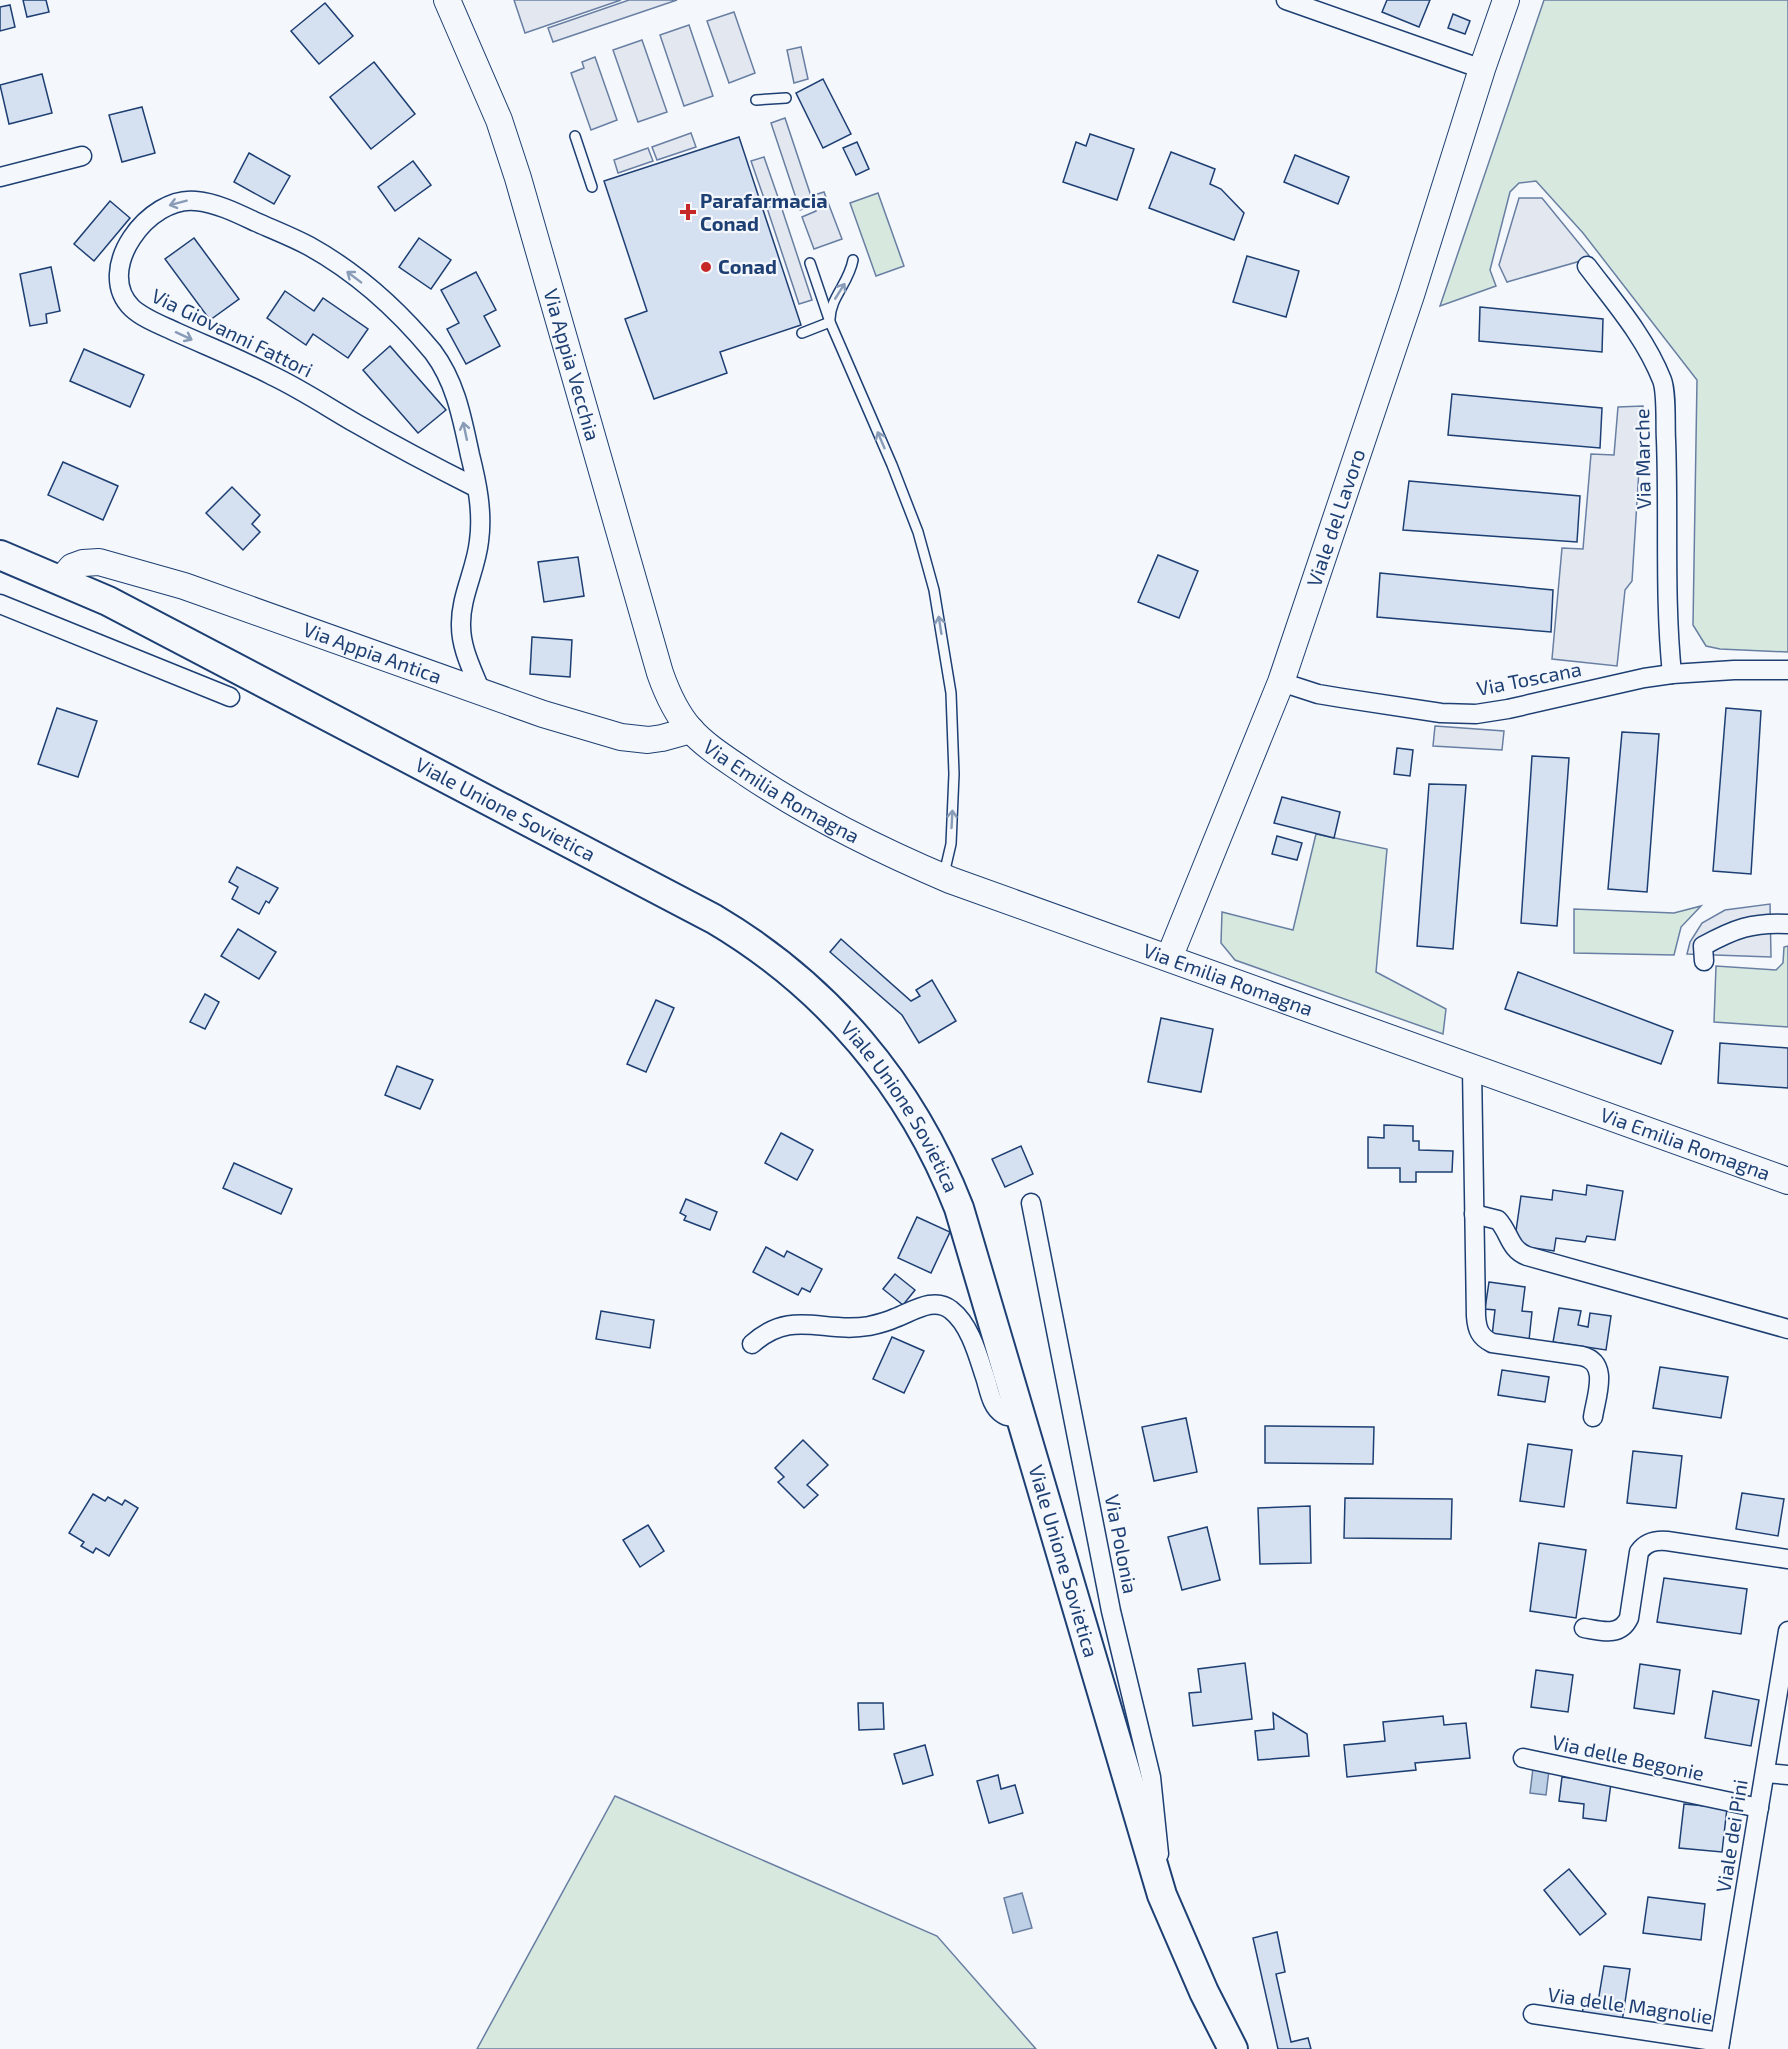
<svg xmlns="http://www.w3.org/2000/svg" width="1788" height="2049" font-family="'Exo 2',sans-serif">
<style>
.green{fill:#d7e8df;stroke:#687fa3;stroke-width:1.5}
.parking{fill:#e3e8f0;stroke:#687fa3;stroke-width:1.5}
.water{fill:#bed0e5;stroke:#687fa3;stroke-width:1.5}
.building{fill:#d5e0f0;stroke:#1d3f73;stroke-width:1.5}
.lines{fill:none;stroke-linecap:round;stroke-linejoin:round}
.lane-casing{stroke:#1d3f73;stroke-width:12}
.street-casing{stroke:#1d3f73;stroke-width:21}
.secondary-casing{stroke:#1d3f73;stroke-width:28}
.primary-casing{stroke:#1d3f73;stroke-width:32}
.lane{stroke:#f4f7fb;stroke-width:9}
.street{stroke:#f4f7fb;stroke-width:18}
.secondary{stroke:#f4f7fb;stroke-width:26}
.primary{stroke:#f4f7fb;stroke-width:28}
.oneway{stroke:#889bb7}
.poi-dot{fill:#c62828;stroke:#f4f7fb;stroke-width:2}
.labels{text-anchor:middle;stroke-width:4.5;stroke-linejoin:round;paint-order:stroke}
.poi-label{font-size:20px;font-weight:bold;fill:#1d3f73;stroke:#f4f7fb;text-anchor:start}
.street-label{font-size:20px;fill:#1d3f73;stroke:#f4f7fb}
</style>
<rect width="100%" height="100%" fill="#f4f7fb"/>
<g class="green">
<polygon points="1544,0 1788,0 1788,652 1720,649 1706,646 1693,625 1697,380 1583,233 1536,181 1519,183 1510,192 1490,270 1496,286 1440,306"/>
<polygon points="878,193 904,266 876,276 850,203"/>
<polygon points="1316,834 1387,849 1376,972 1446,1009 1443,1034 1235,960 1221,943 1222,912 1293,930"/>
<polygon points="1701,906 1681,927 1674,955 1574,953 1574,909 1674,913"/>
<polygon points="1788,946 1788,1027 1714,1022 1716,966 1776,970 1783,963 1784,947"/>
<polygon points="615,1796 937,1936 1036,2049 477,2049"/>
</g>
<g class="parking">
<polygon points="514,0 621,0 525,33"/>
<polygon points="629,0 677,0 553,42 548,28"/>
<polygon points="734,12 755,73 729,83 707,21"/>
<polygon points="689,25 713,96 684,106 660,35"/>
<polygon points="642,40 667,112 638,122 613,50"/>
<polygon points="801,47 808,79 794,83 787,50"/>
<polygon points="595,57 617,120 591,130 571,73 584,68 582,62"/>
<polygon points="785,118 811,196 824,192 842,239 814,249 802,217 816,211 813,205 800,210 771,123"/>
<polygon points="691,133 696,147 657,160 652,147"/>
<polygon points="648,148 653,161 618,173 614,160"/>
<polygon points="764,157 779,200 766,204 751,161"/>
<polygon points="1519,198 1542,198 1591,258 1507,282 1499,265"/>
<polygon points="780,203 812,300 799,304 767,208"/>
<polygon points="1643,406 1632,581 1625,590 1617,666 1552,659 1562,548 1583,549 1591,454 1614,455 1618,407"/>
<polygon points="1435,726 1504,731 1502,750 1433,746"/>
<polygon points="1770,904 1771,957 1687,954 1690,942 1702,923 1725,910"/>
</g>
<g class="water">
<polygon points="1533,1768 1549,1770 1546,1795 1530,1793"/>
<polygon points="1022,1893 1032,1928 1013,1933 1004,1898"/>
</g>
<g class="building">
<polygon points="23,0 46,0 49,12 27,17"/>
<polygon points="1387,0 1430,0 1419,27 1382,12"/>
<polygon points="325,3 353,36 319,64 291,31"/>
<polygon points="10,5 15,27 0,31 0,7"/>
<polygon points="1453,14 1470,21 1465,34 1448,28"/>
<polygon points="374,62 415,114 371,149 330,97"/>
<polygon points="42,74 52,113 9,124 0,85"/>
<polygon points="823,79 851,134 823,148 796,93"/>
<polygon points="142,107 155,153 122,162 109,115"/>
<polygon points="1090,134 1134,149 1117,200 1063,182 1076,142 1086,146"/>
<polygon points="739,137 801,325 720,352 727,373 654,399 625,319 647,311 604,181"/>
<polygon points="857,142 869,169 856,175 843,148"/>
<polygon points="1171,152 1215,169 1210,184 1221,189 1244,213 1234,240 1149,208"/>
<polygon points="249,153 290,176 274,204 234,182"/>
<polygon points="1295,155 1349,177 1338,204 1284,182"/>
<polygon points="413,161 431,185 395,211 378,187"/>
<polygon points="110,201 130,218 94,261 74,244"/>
<polygon points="194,238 239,299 210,320 165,259"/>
<polygon points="419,238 451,260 431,289 399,267"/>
<polygon points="1247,256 1299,271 1286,317 1233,302"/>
<polygon points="51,267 60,311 46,314 47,323 30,326 20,274"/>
<polygon points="476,272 496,310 484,316 500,346 466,364 447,329 459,323 441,290"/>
<polygon points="285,291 314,311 323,298 368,329 348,358 313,334 306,345 267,318"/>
<polygon points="1480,307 1603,319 1602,352 1479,341"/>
<polygon points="390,346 446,410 418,433 363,370"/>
<polygon points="84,349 144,375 130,407 70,381"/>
<polygon points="1452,394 1602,408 1600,448 1448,435"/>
<polygon points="63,462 118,486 103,520 48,495"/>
<polygon points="1409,481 1580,496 1577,542 1403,530"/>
<polygon points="232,487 260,515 252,524 260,532 243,550 206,513"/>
<polygon points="1158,555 1198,571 1179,618 1138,602"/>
<polygon points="578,557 584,596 544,602 538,562"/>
<polygon points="1380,573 1553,590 1551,632 1377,617"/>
<polygon points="532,637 572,640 570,677 530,674"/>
<polygon points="57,708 97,721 78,777 38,764"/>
<polygon points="1726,708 1761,711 1751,874 1713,871"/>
<polygon points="1622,732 1659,734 1647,892 1608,889"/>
<polygon points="1397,748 1413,750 1410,776 1394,774"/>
<polygon points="1532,756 1569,758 1557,926 1521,923"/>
<polygon points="1429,784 1466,785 1453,949 1417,946"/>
<polygon points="1282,797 1340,812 1334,838 1274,823"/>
<polygon points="1277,836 1302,843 1297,860 1272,854"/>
<polygon points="237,867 278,888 269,903 266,901 259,914 232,899 238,887 229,882"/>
<polygon points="238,929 276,952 259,979 221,956"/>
<polygon points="841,939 911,1001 920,996 916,990 932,980 956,1021 919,1043 902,1015 830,952"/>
<polygon points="1518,972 1673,1031 1661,1064 1505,1009"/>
<polygon points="205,994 219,1002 205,1029 190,1022"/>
<polygon points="656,1000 674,1008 646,1072 627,1064"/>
<polygon points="1161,1018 1213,1029 1201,1092 1148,1082"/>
<polygon points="1720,1043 1788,1048 1788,1088 1718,1083"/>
<polygon points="397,1066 433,1080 420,1109 385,1095"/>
<polygon points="1384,1125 1413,1126 1413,1141 1419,1141 1419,1150 1453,1151 1452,1172 1416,1172 1416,1182 1400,1182 1400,1168 1368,1168 1368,1137 1384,1138"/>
<polygon points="781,1133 813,1150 797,1180 765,1163"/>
<polygon points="1021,1146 1033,1174 1005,1187 992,1159"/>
<polygon points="234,1163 292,1189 281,1214 223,1188"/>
<polygon points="1587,1185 1623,1191 1615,1240 1587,1236 1585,1242 1556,1238 1554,1251 1514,1245 1521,1196 1552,1200 1553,1190 1586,1195"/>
<polygon points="686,1199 717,1212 710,1230 684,1220 686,1216 680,1213"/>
<polygon points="917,1217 950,1232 931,1273 898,1258"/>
<polygon points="766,1247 784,1257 787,1251 822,1269 810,1292 802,1288 798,1295 753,1272"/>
<polygon points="895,1274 915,1290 903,1305 883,1289"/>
<polygon points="1489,1282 1525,1287 1522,1311 1532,1312 1529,1340 1492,1336 1495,1310 1485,1309"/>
<polygon points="1559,1308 1581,1311 1578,1325 1588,1327 1590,1313 1611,1316 1606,1350 1553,1342"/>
<polygon points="601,1311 654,1320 650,1348 596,1339"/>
<polygon points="892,1337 924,1351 904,1393 873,1379"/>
<polygon points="1660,1367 1728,1377 1721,1418 1653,1408"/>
<polygon points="1502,1370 1549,1377 1545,1402 1498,1395"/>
<polygon points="1186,1418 1197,1472 1154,1481 1142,1427"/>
<polygon points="1265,1426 1374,1427 1373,1464 1265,1463"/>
<polygon points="803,1440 828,1465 807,1485 818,1495 804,1508 778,1482 784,1477 775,1468"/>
<polygon points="1528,1444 1572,1450 1564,1507 1520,1501"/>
<polygon points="1633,1451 1682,1456 1676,1508 1627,1503"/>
<polygon points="1742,1493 1784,1499 1778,1536 1736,1529"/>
<polygon points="93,1494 105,1501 108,1497 122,1505 125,1500 138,1508 109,1556 96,1548 93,1553 81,1546 84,1542 69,1533"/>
<polygon points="1345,1498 1452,1499 1451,1539 1344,1538"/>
<polygon points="1310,1506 1311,1563 1260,1564 1258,1508"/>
<polygon points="648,1525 664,1551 640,1567 623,1540"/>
<polygon points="1207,1527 1220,1580 1182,1590 1168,1537"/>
<polygon points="1539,1543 1586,1550 1576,1618 1530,1611"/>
<polygon points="1664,1578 1747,1589 1741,1634 1657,1622"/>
<polygon points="1245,1663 1252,1719 1193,1726 1189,1693 1201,1692 1198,1669"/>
<polygon points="1640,1664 1680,1670 1674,1714 1634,1708"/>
<polygon points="1536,1670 1573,1675 1568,1712 1531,1707"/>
<polygon points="1713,1691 1759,1700 1751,1746 1705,1738"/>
<polygon points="858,1703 883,1703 884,1729 859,1730"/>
<polygon points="1273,1713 1307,1734 1309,1756 1258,1760 1255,1731 1274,1729"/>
<polygon points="1443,1716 1444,1725 1466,1723 1470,1758 1415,1763 1416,1770 1347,1777 1344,1745 1385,1741 1383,1722"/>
<polygon points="925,1745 933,1775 903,1784 894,1754"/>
<polygon points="998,1775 1001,1789 1015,1785 1023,1813 989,1823 977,1781"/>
<polygon points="1562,1777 1611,1783 1606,1821 1583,1818 1584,1804 1559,1801"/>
<polygon points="1684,1804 1727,1808 1722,1852 1679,1848"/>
<polygon points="1569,1869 1606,1914 1580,1935 1544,1890"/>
<polygon points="1648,1897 1705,1904 1701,1940 1643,1933"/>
<polygon points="1277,1932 1285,1972 1276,1974 1291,2042 1308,2038 1311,2049 1278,2049 1253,1938"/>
<polygon points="1604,1966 1630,1969 1622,2022 1582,2017 1584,2000 1598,2002"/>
</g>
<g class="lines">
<g class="lane-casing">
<g id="lane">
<polyline points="756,100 786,98"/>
<polyline points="575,136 592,187"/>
<polyline points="810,263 830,322 892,465 918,532 934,590 951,693 954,774 951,844 944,874"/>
<path d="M830,319C830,298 849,283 853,260"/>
<polyline points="802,333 830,322"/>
</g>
</g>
<g class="street-casing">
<g id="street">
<polyline points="1286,0 1482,69"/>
<polyline points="0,177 82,156"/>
<path d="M1587,266C1615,303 1645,337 1662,380C1667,393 1665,425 1666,440C1669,518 1664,596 1672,674"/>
<path d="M477,488C437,468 397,447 357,424C329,408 301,389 271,375C240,359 207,346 176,332C161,325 144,319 132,308C93,270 149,195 196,201C217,203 237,213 256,222C274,230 292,237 309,246C356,272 399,311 433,352C456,383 462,418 470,455C477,483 483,512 479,541C476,570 460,597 461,626C461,649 473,671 481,692"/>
<polyline points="0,604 230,697"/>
<polyline points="1281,682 1318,694 1342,698 1441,713 1476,714 1508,709 1644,678 1672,674 1734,670 1788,670"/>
<path d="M1704,961L1703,946C1734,929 1752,922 1788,924"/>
<path d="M1472,1068L1476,1316C1477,1330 1480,1337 1492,1343L1582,1356C1610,1363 1596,1396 1593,1417"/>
<polyline points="1031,1203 1111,1611 1151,1777 1159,1854"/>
<path d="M1474,1214L1498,1220C1510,1233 1509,1249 1527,1256L1788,1329"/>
<path d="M752,1344C792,1308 823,1334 869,1326C878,1324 887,1322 895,1318C912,1312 934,1296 951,1310C969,1324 977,1352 984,1374C989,1387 990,1406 1003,1414C1008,1418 1015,1416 1021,1415"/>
<path d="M1584,1628C1602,1631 1620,1637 1629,1618L1639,1552C1646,1542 1655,1540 1667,1541L1788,1559"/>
<polyline points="1523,1758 1759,1808"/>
<polyline points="1765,1773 1788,1775"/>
<polyline points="1533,2014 1720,2042"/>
<polyline points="1719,2049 1788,1631"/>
</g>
</g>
<g class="secondary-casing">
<g id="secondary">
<path id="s1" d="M447,0L499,120L518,178L660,673C667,693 676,713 690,729C706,747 728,760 748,774C812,817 879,850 950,880L1788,1181"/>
<path id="s2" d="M61,580L72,567L83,563L99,562L184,586L543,714L621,737L648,740L662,738L691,730"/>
<path id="s3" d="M1169,958L1281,682L1411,295L1482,69L1506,0"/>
</g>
</g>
<g class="primary-casing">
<g id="primary">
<path id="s4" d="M0,555L108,601L714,919C827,986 911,1085 959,1208L1162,1895L1204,1992L1233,2049"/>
</g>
</g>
<use href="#lane" class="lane"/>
<use href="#street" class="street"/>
<use href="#secondary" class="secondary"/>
<use href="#primary" class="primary"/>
</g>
<defs><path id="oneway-shaft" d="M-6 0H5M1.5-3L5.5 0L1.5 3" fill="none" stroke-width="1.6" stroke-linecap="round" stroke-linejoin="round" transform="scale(1.5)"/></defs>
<g class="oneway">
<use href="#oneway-shaft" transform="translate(178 203) rotate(165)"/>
<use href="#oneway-shaft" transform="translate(354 277) rotate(-143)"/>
<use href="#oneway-shaft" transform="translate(840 291) rotate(-58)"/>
<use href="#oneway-shaft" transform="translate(184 336) rotate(25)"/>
<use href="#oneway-shaft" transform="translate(465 431) rotate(-102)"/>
<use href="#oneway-shaft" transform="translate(881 440) rotate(-113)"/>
<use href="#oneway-shaft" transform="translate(940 625) rotate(-99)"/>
<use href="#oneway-shaft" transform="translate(952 819) rotate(-87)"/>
</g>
<g class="poi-dot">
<path d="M685 203h6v6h6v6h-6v6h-6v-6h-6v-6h6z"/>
<circle cx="706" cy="267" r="6"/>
</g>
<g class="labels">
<g class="poi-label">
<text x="700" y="208">Parafarmacia<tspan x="700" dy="23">Conad</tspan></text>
<text x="718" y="274">Conad</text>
</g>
<g class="street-label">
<text transform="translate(232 333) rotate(26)" y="7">Via Giovanni Fattori</text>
<text dy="7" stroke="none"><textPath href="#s1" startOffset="386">Via Appia Vecchia</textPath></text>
<text transform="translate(1643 459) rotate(-91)" y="7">Via Marche</text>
<text dy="7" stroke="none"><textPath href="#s3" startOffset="471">Viale del Lavoro</textPath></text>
<text dy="7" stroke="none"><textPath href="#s2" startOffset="333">Via Appia Antica</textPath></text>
<text transform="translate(1529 679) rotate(-11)" y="7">Via Toscana</text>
<text dy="7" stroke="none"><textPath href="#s1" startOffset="882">Via Emilia Romagna</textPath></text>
<text dy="7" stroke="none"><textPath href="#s4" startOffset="566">Viale Unione Sovietica</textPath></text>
<text dy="7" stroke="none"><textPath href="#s1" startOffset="1368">Via Emilia Romagna</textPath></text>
<text dy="7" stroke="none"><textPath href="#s4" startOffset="1070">Viale Unione Sovietica</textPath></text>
<text dy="7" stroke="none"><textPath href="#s1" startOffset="1854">Via Emilia Romagna</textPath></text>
<text transform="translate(1121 1544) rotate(79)" y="7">Via Polonia</text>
<text dy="7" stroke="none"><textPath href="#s4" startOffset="1556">Viale Unione Sovietica</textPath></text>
<text transform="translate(1628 1758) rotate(12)" y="7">Via delle Begonie</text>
<text transform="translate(1732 1836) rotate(-81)" y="7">Viale dei Pini</text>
<text transform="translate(1630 2006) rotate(8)" y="7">Via delle Magnolie</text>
</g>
</g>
</svg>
